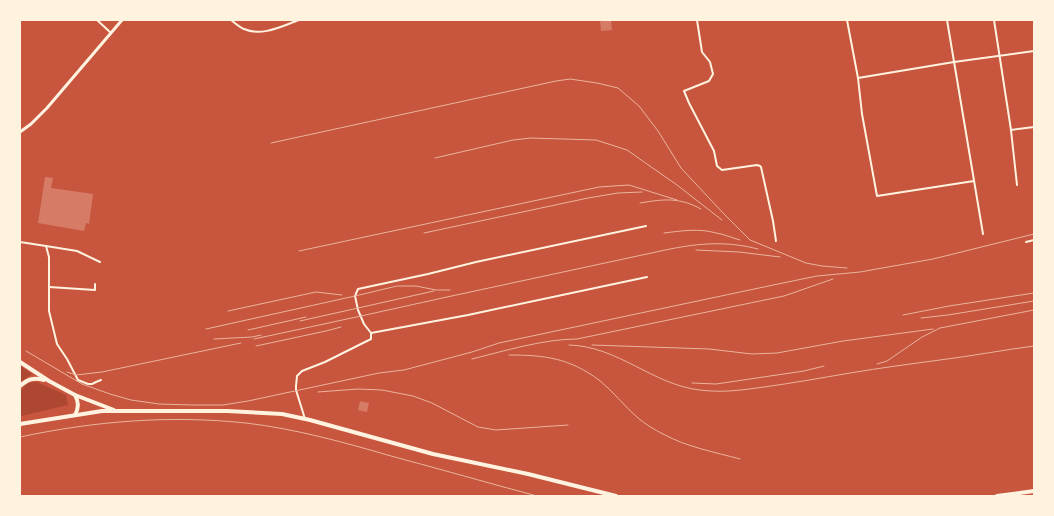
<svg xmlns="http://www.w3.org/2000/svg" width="1054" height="516" font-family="Inter,sans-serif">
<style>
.green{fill:#ae4732}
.building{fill:#d67c66}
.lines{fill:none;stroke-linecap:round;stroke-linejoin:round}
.minor{stroke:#fff3e0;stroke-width:2}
.secondary{stroke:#fff3e0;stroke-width:3}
.primary{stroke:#fff3e0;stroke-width:4}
.trunk{stroke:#fff3e0;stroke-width:4}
.rail{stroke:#e9b49f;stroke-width:1}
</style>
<rect width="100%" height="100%" fill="#c8553d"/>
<g class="green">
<polygon points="20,366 32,374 20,382"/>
<polygon points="37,382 66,395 68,405 21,416 21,391 28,383"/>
</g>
<g class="building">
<polygon points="600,20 611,20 612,30 601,31"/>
<polygon points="45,177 53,178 51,188 93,194 89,224 86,223 84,231 38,223"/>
<polygon points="360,401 369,403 367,412 358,410"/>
</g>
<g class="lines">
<g class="minor">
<polyline points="97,20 111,33"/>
<path d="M231,20C235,23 239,27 244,29C262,37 282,26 299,20"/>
<polyline points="697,20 702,52 710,62 713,74 709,81 684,91 689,103 714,151 717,166 722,170 757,165 760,166 761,167 773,221 776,241"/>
<polyline points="847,20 858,78 862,114 877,196 974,181"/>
<polyline points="947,20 983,234"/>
<polyline points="994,20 1011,130 1017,185"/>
<polyline points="858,78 954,62 1034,51"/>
<polyline points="1011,130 1034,127"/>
<polyline points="20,242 46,246 49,257 49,311 57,344 67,359 78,380 88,384 92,384 96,382 101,380"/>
<polyline points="1026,242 1034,240"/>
<polyline points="46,246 77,251 100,262"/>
<polyline points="49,287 95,290 95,284"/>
<polyline points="371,333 364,324 358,310 355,296 358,289 428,274 476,262 646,226"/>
<polyline points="305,419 296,390 296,386 297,376 302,371 325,362 371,339 371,333 468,315 647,277"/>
</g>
<polyline class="secondary" points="20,132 31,124 47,108 122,20"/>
<g class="primary">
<path d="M20,362L49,381L75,395C79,402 79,408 75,415"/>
<path d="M20,386C28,379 34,377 44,380"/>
</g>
<g class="trunk">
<polyline points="75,395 114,410"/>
<polyline points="20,424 102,411 227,411 282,414 310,420 433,454 528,474 616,496"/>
<polyline points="997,496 1034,491"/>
</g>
<g class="rail">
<polyline points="271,143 556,81 570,79 597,83 618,88 639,106 658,131 681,168 724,214 750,240 806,263 822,266 847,268"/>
<polyline points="435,158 513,140 531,138 596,140 627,150 677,185 722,220"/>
<path d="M640,203C664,199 679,197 701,209"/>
<polyline points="424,233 588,198 618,193 642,192"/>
<path d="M664,233C681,231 699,228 716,233C724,234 732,238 740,240"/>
<polyline points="696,250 739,252 780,257"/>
<polyline points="299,251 599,187 629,185 677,200"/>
<polyline points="228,311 316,292 342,295"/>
<polyline points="903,315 949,306 1034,293"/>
<polyline points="921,318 948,315 1034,301"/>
<polyline points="300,321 434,291"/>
<polyline points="206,329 355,296 397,286 416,286 436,290 450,290"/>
<polyline points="248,330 306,317"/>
<polyline points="214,339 252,337 261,335"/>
<path d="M254,339L361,316L447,297L670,249C701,243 727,241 758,249"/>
<path d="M569,345C618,346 653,385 700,390C723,393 742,390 764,387C793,383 821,378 850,373C880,368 910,364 940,360C972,356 1003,350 1034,346"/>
<polyline points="592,345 709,349 752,354 777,353 843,341 933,329"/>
<polyline points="256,346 326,331 341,327"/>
<polyline points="26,351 82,384 110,394 131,400 159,404 192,405 223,405 248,401 379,373 404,370 472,352 499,343 778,284 817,276 860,272 933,259 1034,234"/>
<path d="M509,355C545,355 569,358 599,380C613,391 624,406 638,418C645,424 655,430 663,434C687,447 714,452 740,459"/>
<path d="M472,359C504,351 544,339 577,339L784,296L833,279"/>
<polyline points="877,364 887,361 922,337 940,328 1034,310"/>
<polyline points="67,372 76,375 102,372 241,343"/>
<polyline points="692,383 716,384 804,371 824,366"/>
<polyline points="318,392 358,389 382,390 413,396 432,403 478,427 496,430 568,425"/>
<path d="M20,437C95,421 170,415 246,423C296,429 343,442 391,456C440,469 488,483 537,496"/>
</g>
</g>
<rect width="1054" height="516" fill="none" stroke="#fff3e0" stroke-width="42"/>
</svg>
